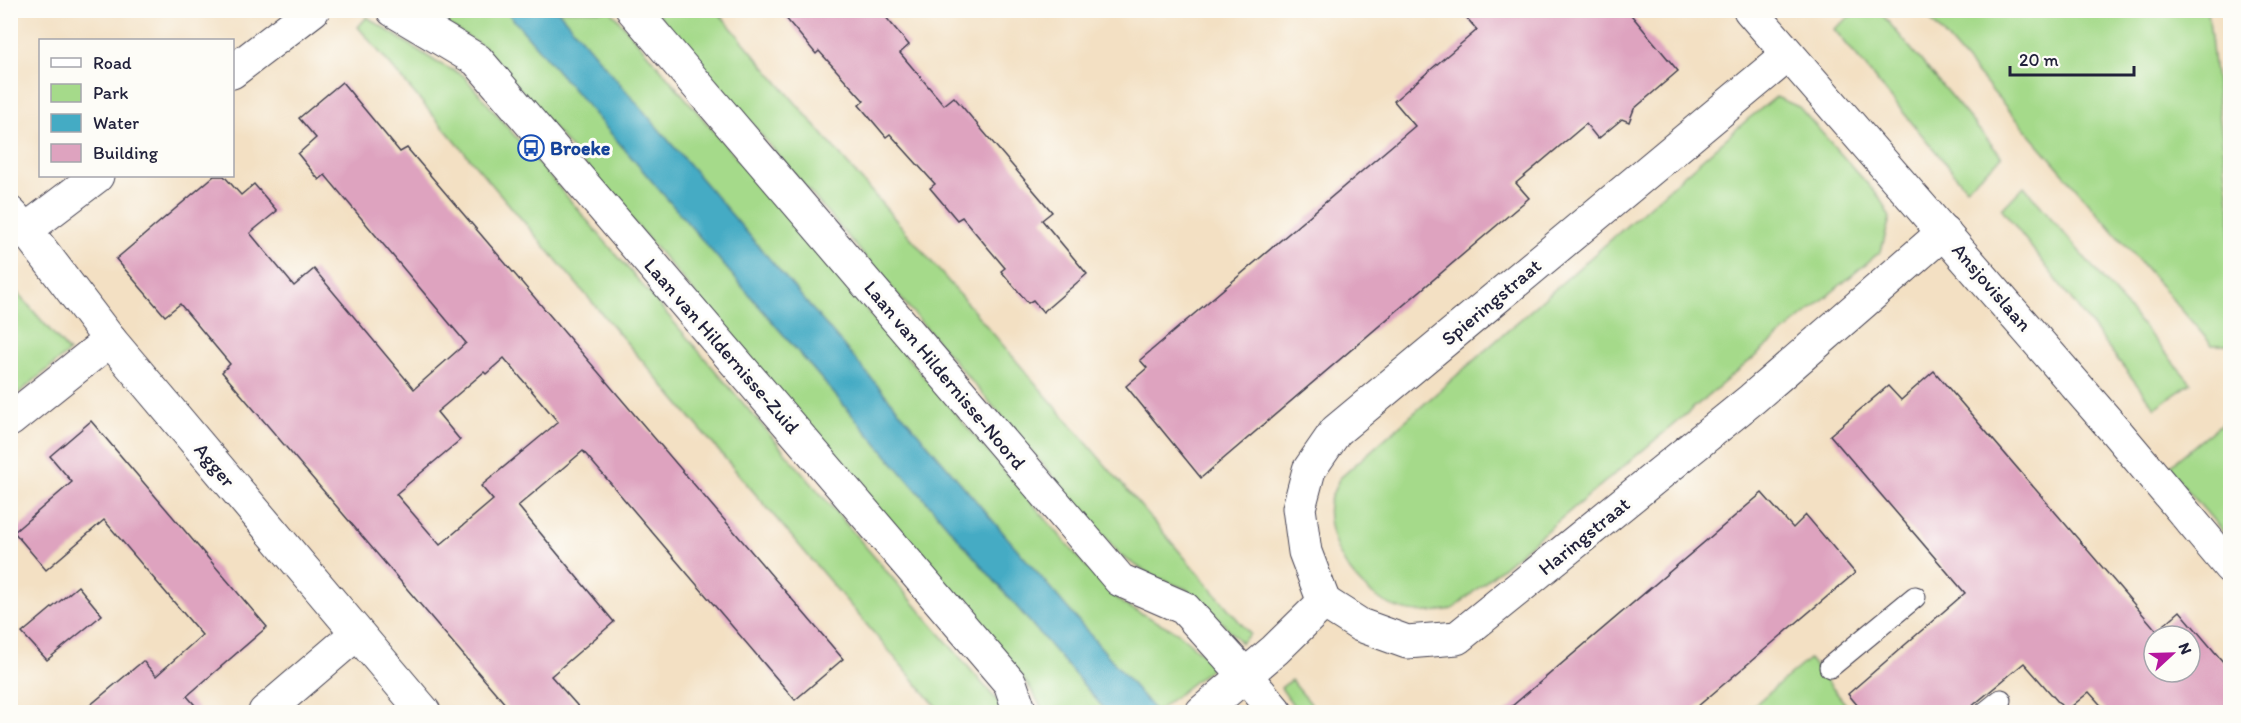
<svg xmlns="http://www.w3.org/2000/svg" width="2241" height="723" font-family="Itim,sans-serif">
<style>
.green{fill:#a5da8a;stroke:#647e62;stroke-width:1.5}
.water{fill:#44abc4;stroke:#336680;stroke-width:1.5}
.building{fill:#dea3bf;fill-rule:evenodd}
.lines{fill:none;stroke-linecap:round;stroke-linejoin:round}
.lane-casing{stroke:#413e4f;stroke-width:23}
.street-casing{stroke:#413e4f;stroke-width:35}
.lane{stroke:#fff;stroke-width:21}
.street{stroke:#fff;stroke-width:33}
.labels{text-anchor:middle;stroke-width:6;stroke-linejoin:round;paint-order:stroke}
.transit-label{font-size:20px;font-weight:bold;fill:#164399;stroke:#fdfcf7;text-anchor:start}
.street-label{font-size:20px;fill:#22223b;stroke:#fdfcf7}
</style>
<rect width="100%" height="100%" fill="#fdfcf7"/>
<filter id="ink" filterUnits="userSpaceOnUse"><feTurbulence type="fractalNoise" baseFrequency=".0167" numOctaves="2"/><feDisplacementMap in="SourceGraphic" scale="12" xChannelSelector="R" yChannelSelector="G"/><feConvolveMatrix kernelMatrix="1 2 1 2 8 2 1 2 1" color-interpolation-filters="sRGB"/></filter>
<filter id="wash" filterUnits="userSpaceOnUse"><feTurbulence type="fractalNoise" baseFrequency=".008" numOctaves="4" result="noise"/><feDisplacementMap in="SourceGraphic" scale="24" xChannelSelector="R" yChannelSelector="G"/><feGaussianBlur stdDeviation="1.35" result="paint"/><feColorMatrix in="noise" values="0 0 0 0 0 0 0 0 0 0 0 0 0 0 0 0 0 1.4 0 .05"/><feComposite in="paint" operator="in"/></filter>
<g filter="url(#wash)">
<rect width="100%" height="100%" fill="#f3e0c3"/>
<g class="green">
<polygon points="426,11 506,11 1107,712 1044,712 1032,691 1016,669 484,47"/>
<polygon points="558,11 611,11 1097,579 1123,604 1177,632 1215,665 1156,712"/>
<polygon points="655,11 717,11 1250,634 1241,643 1207,606 1186,589 1153,576 1122,557"/>
<polygon points="1923,11 2208,11 2230,210 2229,345 2212,345"/>
<polygon points="1880,12 2002,157 1966,188 1834,29 1852,15"/>
<polygon points="367,17 438,63 463,75 999,703 1004,712 941,712 358,27"/>
<path d="M1776,97L1799,107L1880,198L1890,218L1881,251L1453,609C1445,610 1437,612 1429,612C1387,615 1351,583 1336,546C1332,535 1327,517 1329,505C1330,497 1336,487 1339,479L1748,119Z"/>
<polygon points="2024,186 2191,383 2155,408 2002,209"/>
<polygon points="10,284 69,352 10,400"/>
<polygon points="2227,419 2230,424 2230,540 2168,467"/>
<polygon points="1809,659 1852,712 1746,712"/>
<polygon points="1291,680 1318,712 1298,712 1281,688"/>
</g>
<polygon class="water" points="506,11 558,11 1156,712 1107,712"/>
<g id="blocks">
<g class="building">
<polygon points="779,10 880,10 909,45 900,53 944,105 954,97 1052,212 1042,220 1087,274 1043,312 1033,300 1028,303 1001,271 1005,268 962,217 957,220 930,188 935,184 890,134 886,137 859,105 864,101 819,51 816,54"/>
<polygon points="1460,10 1627,10 1678,71 1634,109 1629,122 1622,119 1598,139 1586,124 1516,183 1529,198 1201,478 1126,386 1147,368 1140,360 1415,126 1394,101 1477,30"/>
<path d="M342,82L400,152L407,148L843,659L795,700L583,451L518,506L614,622L551,676L583,712H512L222,372L230,364L180,304L165,316L116,259L214,176H224L241,195L254,184L277,211L250,233L294,286L314,269L414,389L466,343L325,175L319,180L298,154L316,138L299,118ZM504,358L558,422L481,486L493,500L440,545L396,494L460,440L437,412L484,372L486,374Z"/>
<path d="M1934,371L2157,631L2180,611L2230,670V712H2107L2089,692L2066,711L2024,663L1965,712H1863L1848,694L1965,593L1830,435L1888,386L1901,400ZM2154,636H2190V672H2154Z"/>
<polygon points="91,421 267,627 187,696 201,712 82,712 143,661 156,676 202,635 104,520 46,570 14,532 72,482 50,456"/>
<polygon points="1762,493 1793,528 1806,515 1855,573 1691,712 1505,712"/>
<polygon points="78,586 102,615 47,660 22,633"/>
</g>
</g>
</g>
<g filter="url(#ink)">
<use href="#blocks" fill-opacity="0" stroke="#413e4f" stroke-width="1.5"/>
<g class="lines">
<g class="lane-casing">
<g id="lane">
<polyline points="1830,667 1915,597"/>
<polyline points="1986,712 2001,700"/>
</g>
</g>
<g class="street-casing">
<g id="street">
<polyline points="393,10 477,60 1010,683 1020,712"/>
<polyline points="633,10 1120,580 1184,608 1245,675 1276,712"/>
<polyline points="1750,10 2113,428 2230,567"/>
<polyline points="232,72 313,10"/>
<polyline points="10,213 26,230 110,340 424,712"/>
<polyline points="26,230 97,176"/>
<polyline points="10,420 110,340"/>
<polyline points="1324,602 1305,552 1299,508 1309,470 1336,431 1788,55"/>
<polyline points="265,712 356,634"/>
<polyline points="1202,712 1275,650 1324,602 1360,625 1407,642 1457,638 1752,399 1944,232"/>
</g>
</g>
<use href="#lane" class="lane"/>
<use href="#street" class="street"/>
</g>
</g>
<defs>
<g id="bus-ring" transform="scale(1.35)"><circle r="9.5" fill="#fdfcf7" stroke="#1a4fb4" stroke-width="1.5"/><path d="M-5-6H5V4H4V6H2V4H-2V6H-4V4H-5ZM-3.5-4V0h7V-4ZM-3.5 1.2v1.5H-2V1.2ZM2 1.2v1.5H3.5V1.2Z" fill="#1a4fb4"/></g>
</defs>
<g fill-rule="evenodd">
<use href="#bus-ring" x="531" y="148"/>
</g>
<g class="labels">
<g class="transit-label">
<text x="550" y="155">Broeke</text>
</g>
<g class="street-label">
<text transform="translate(1992 287) rotate(49)" y="7">Ansjovislaan</text>
<text transform="translate(1491 302) rotate(-40)" y="7">Spieringstraat</text>
<text transform="translate(722 346) rotate(49)" y="7">Laan van Hildernisse-Zuid</text>
<text transform="translate(945 375) rotate(50)" y="7">Laan van Hildernisse-Noord</text>
<text transform="translate(215 465) rotate(50)" y="7">Agger</text>
<text transform="translate(1584 536) rotate(-39)" y="7">Haringstraat</text>
</g>
</g>
<rect width="2241" height="723" fill="none" stroke="#fdfcf7" stroke-width="36"/>
<rect x="39" y="39" width="195" height="138" fill="#fdfcf7" stroke="#a5a5ac" stroke-width="1.5"/>
<rect x="51" y="58" width="30" height="9" fill="#ffffff" stroke="#a5a5ac" stroke-width="1.5"/>
<text x="93" y="69" font-size="18" fill="#22223b">Road</text>
<rect x="51" y="84" width="30" height="18" fill="#a5da8a" stroke="#a5a5ac" stroke-width="1.5"/>
<text x="93" y="99" font-size="18" fill="#22223b">Park</text>
<rect x="51" y="114" width="30" height="18" fill="#44abc4" stroke="#a5a5ac" stroke-width="1.5"/>
<text x="93" y="129" font-size="18" fill="#22223b">Water</text>
<rect x="51" y="144" width="30" height="18" fill="#dea3bf" stroke="#a5a5ac" stroke-width="1.5"/>
<text x="93" y="159" font-size="18" fill="#22223b">Building</text>
<g transform="translate(2172 654) rotate(68)"><circle r="28" fill="#fdfcf7" stroke="#a5a5ac" stroke-width="1.5"/>
<path d="M0-4.5L10 22L0 15L-10 22Z" fill="#b5179e"/>
<text y="-9" font-size="16" font-weight="bold" text-anchor="middle" fill="#22223b">N</text>
</g>
<path d="M2010 66v9h124v-9" fill="none" stroke="#22223b" stroke-width="3"/>
<text x="2019" y="66" font-size="18" fill="#22223b" stroke="#fdfcf7" stroke-width="4.5" paint-order="stroke">20 m</text>
</svg>
